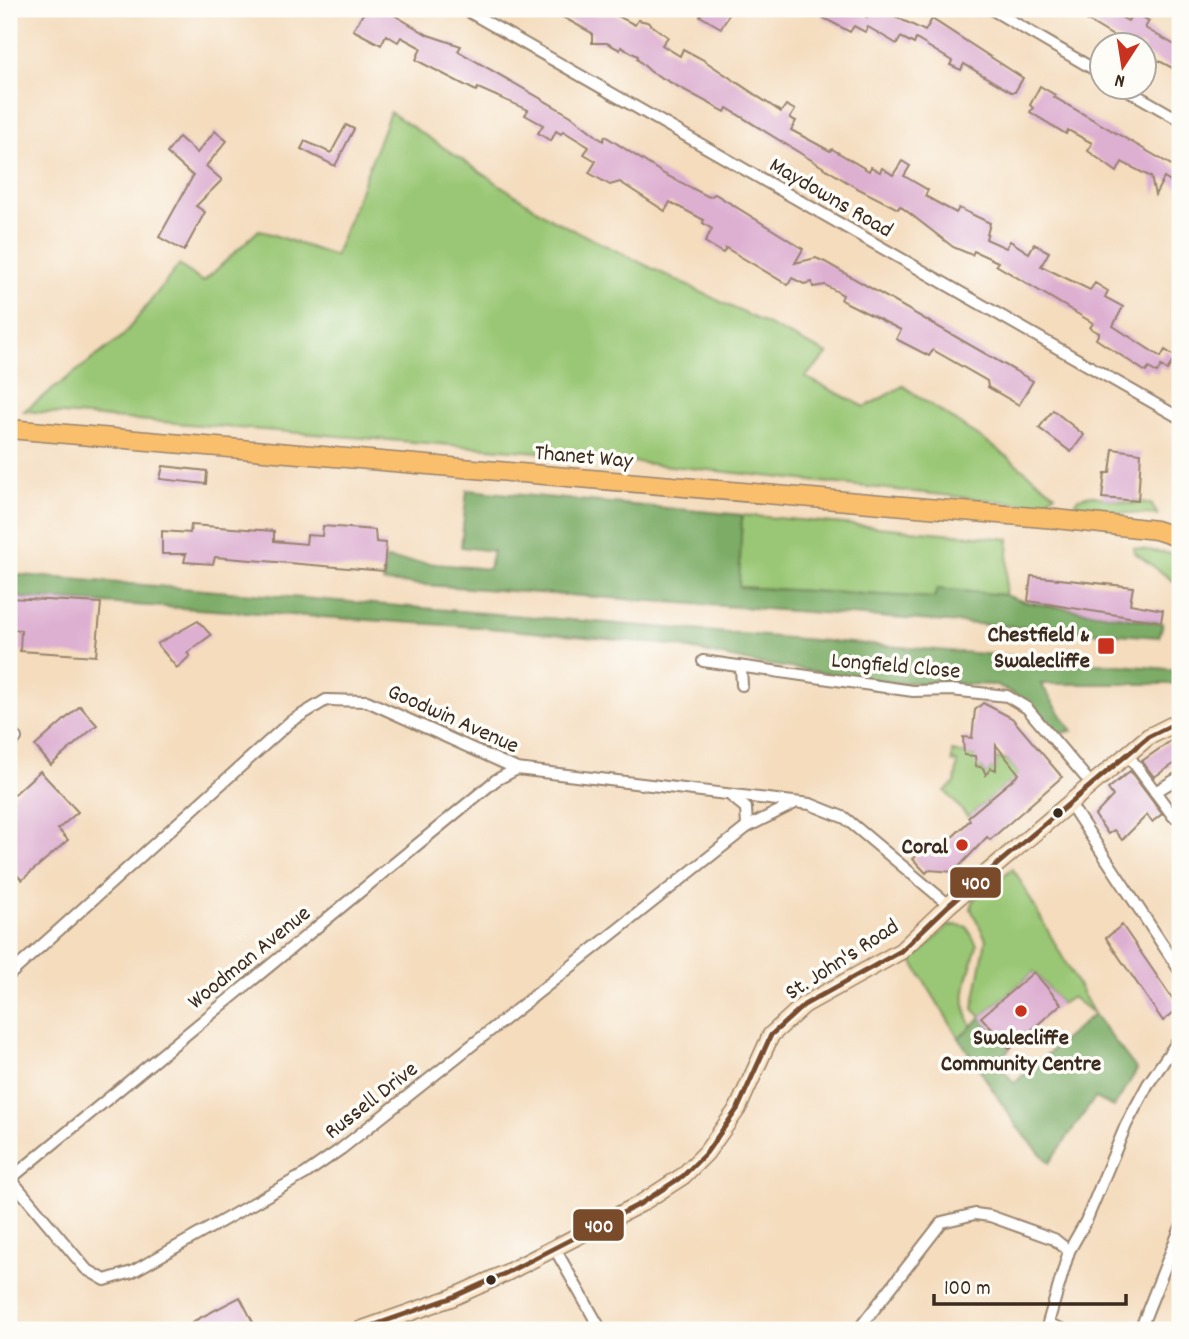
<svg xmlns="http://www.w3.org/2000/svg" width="1189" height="1339" font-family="Dekko,sans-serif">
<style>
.green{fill:#9ac775;stroke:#6a784a;stroke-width:2}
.forest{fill:#7bac66;stroke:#5b6b42;stroke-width:2}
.building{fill:#ddafd1}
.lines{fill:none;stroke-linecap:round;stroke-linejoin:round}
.street-casing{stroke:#98836e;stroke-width:14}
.secondary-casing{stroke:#98836e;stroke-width:19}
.primary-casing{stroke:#98836e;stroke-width:21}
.street{stroke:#fff;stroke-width:10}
.secondary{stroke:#fde5c5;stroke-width:16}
.primary{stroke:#f9bf6d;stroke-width:18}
.bus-1-casing{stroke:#fdfcf7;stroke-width:10}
.bus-1{stroke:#7a4b2a;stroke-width:5}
.poi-dot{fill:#c8321e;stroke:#fdfcf7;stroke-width:2.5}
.bus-dot{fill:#3b2a1e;stroke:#fdfcf7;stroke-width:2.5}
.labels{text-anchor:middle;stroke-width:7;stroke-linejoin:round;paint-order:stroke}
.street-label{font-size:23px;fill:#3b2a1e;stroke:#fdfcf7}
.poi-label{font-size:23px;font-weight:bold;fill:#3b2a1e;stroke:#fdfcf7;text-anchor:end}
.line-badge{stroke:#fdfcf7;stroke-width:2.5}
.badge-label{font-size:19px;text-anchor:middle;font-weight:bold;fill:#fff}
</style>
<rect width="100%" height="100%" fill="#fdfcf7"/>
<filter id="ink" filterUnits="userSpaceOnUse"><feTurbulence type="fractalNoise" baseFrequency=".0143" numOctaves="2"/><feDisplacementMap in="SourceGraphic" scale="14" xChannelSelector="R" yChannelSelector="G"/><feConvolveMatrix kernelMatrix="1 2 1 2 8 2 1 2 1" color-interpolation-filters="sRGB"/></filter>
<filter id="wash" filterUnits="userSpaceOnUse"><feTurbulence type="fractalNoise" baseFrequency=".00686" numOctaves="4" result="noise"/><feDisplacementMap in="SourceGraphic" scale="28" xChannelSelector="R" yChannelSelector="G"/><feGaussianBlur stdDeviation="1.57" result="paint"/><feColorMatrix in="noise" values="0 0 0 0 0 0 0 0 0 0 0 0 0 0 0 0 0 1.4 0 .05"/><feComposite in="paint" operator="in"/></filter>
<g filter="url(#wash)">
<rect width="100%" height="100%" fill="#f4dcbd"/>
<g class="green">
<polygon points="390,112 553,220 828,354 805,377 865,407 903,386 997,449 1055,494 1037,505 539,452 24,411 123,336 179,265 203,282 259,230 335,256"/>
<polygon points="1090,495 1133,504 1134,501 1151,504 1158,515 1080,510 1073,506 1078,498"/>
<polygon points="742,515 1009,539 1005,595 938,589 934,598 738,587"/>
<polygon points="1134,548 1180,555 1180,586 1134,552"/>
<polygon points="952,751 975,756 986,774 991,768 996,769 996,758 1008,760 1020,774 968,817 945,791 955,783 958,763 952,761"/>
<polygon points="1012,869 1017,875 1094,1014 1072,997 1061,1004 1034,972 981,1017 973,1009 986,939 971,909 974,899"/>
<path d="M957,925L967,927L977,945C970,972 956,1000 972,1026L959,1038L912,961L948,926Z"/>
</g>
<g class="forest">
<polygon points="467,490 742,515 739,587 934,598 937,589 1005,595 1025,602 1163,623 1159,637 383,582 385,559 489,569 493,551 461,547"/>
<polygon points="9,574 1180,670 1180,684 1041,684 1072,731 1056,734 1023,699 997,685 889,682 755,663 671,645 477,627 9,597"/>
<polygon points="1094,1014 1137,1070 1114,1107 1095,1098 1049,1163 1017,1127 959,1038 981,1017 1010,1049 996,1061 1014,1083"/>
</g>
<g id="blocks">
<g class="building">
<polygon points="366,9 391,9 389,12 428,35 461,46 458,51 571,116 603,141 605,136 664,174 709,197 715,194 786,238 803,249 795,263 816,258 825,262 1033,381 1019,405 988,387 987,381 933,350 929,356 896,339 901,330 841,300 843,295 825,285 813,287 812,282 804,284 792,278 788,285 726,248 723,253 705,242 712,229 703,223 704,220 670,202 665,211 620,182 610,185 589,173 596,161 584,154 589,147 563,131 561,134 556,131 551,141 538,133 543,125 525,115 528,110 478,88 476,91 416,60 421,48 401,37 398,42 386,35 381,45 353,30"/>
<polygon points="548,9 597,9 593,15 616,15 635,25 638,20 647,22 668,37 662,45 680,56 683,49 702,59 781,112 786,105 795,110 790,118 796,121 791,130 830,151 832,149 869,171 871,167 880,172 882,168 893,175 902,161 910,166 904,176 928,190 925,196 956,213 959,208 990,223 986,239 1006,248 1010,241 1029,253 1034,244 1049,252 1041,266 1090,290 1095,283 1108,291 1105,297 1123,307 1113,326 1161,357 1165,350 1176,357 1167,370 1161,366 1157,373 1149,368 1146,372 1096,339 1099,333 1090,328 1093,323 996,265 998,262 974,251 972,255 953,247 900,206 898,209 855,187 727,108 725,112 651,72 637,59 638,56 621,47 620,50 607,43 592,43 592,33"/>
<polygon points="705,9 732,9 721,28 700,16"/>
<polygon points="827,9 851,9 867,17 870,12 877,16 881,9 885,9 895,14 894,16 925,31 932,19 1023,78 1015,92 1011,92 964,64 961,70 950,65 952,61 916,39 914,44 901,37 897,44 868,27 865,32 854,26 850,32 822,17"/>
<polygon points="1084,9 1106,9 1128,21 1133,12 1149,21 1145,28 1180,48 1180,72 1144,53 1144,46 1130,46 1080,16"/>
<polygon points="1040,86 1055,95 1054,97 1180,170 1180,188 1164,178 1155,195 1151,177 1122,162 1117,172 1088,151 1092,143 1068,130 1066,134 1030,112 1033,108 1030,105"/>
<polygon points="346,125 354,129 335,166 301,149 305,141 331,153"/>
<polygon points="215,131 227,141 206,166 222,180 196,206 205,212 184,251 159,237 193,176 167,153 179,137 197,153"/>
<polygon points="1053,410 1084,435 1071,452 1039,428"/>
<polygon points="1113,449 1141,453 1138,501 1102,498 1105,473 1110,473"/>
<polygon points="163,466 207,471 206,484 160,479"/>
<polygon points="191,525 274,531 274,541 306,544 307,535 322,536 323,526 375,530 376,542 386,543 384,571 215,557 213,564 184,562 186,554 162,554 162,531 190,533"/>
<polygon points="1031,576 1133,587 1130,604 1163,610 1161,622 1028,601"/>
<polygon points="9,598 101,603 96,656 20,651 21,630 9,629"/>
<polygon points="198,621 211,635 187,653 190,656 177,668 157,644"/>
<polygon points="983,703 1012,718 1062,777 990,840 987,837 954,872 929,870 926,873 913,859 929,845 933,849 939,842 943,846 970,820 968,817 1019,774 996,745 996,770 991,768 986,775 983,768 976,766 975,756 964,755 963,737 972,738 975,710"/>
<polygon points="80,706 97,725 51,765 35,746"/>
<polygon points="1172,740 1180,751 1180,760 1154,777 1142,761"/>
<polygon points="40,771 78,812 58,829 68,840 22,880 16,874 9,880 9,799"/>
<polygon points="1130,771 1162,814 1152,822 1147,815 1122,840 1114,830 1108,834 1095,815 1113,796 1108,789"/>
<polygon points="1122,925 1179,1008 1163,1021 1106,938"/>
<polygon points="1034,972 1061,1004 1010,1049 981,1017"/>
<polygon points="240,1297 257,1330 197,1330 192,1322"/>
</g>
</g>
</g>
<g filter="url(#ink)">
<use href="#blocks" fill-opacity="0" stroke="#98836e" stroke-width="2"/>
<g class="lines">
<g class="street-casing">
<g id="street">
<polyline points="464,9 1180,418"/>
<polyline points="991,9 1102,74"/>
<polyline points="1124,88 1180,120"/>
<polyline points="703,661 913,691 951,690 1007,696 1027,708 1093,786"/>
<polyline points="741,668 742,685"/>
<polyline points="9,745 16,738"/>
<polyline points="1128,755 1173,816"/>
<polyline points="1155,792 1180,777"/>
<polyline points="731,796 746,808 747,827"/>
<polyline points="1070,804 1180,971"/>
<polyline points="9,975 290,722 326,700 367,701 517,769 810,804 845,818 949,905"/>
<polyline points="9,1177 86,1269 105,1280 132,1272 305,1174 341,1149 747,827 793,804"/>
<polyline points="9,1180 496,780 517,769"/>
<polyline points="555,1249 601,1330"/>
<polyline points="1049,1324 1064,1330"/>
<polyline points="858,1330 942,1222 975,1214 990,1216 1054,1239 1069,1251"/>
<polyline points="1046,1330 1069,1251 1086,1221 1126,1125 1148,1084 1180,1038"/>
<polyline points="1140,1330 1180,1229"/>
</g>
</g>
<g class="secondary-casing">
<polyline id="secondary" points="360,1330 451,1298 506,1273 640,1204 683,1176 706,1153 738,1108 771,1035 804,1005 901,951 949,905 1148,737 1180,721"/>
</g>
<g class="primary-casing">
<polyline id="primary" points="9,429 1056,519 1156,530 1180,538"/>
</g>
<use href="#street" class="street"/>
<use href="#secondary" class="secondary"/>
<use href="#primary" class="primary"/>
<g class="bus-1-casing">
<polyline id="bus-1" points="360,1330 451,1298 506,1273 640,1204 683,1176 706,1153 738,1108 771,1035 804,1005 901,951 949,905 1148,737 1180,721"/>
</g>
<use href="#bus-1" class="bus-1"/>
</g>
</g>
<g class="poi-dot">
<rect x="1097" y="637" width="18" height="18" rx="3.5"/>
<circle cx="962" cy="845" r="7"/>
<circle cx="1021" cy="1011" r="7"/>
</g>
<g class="bus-dot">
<circle cx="1058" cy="813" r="6"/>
<circle cx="491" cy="1280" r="6"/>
</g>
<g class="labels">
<g class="street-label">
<text transform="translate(832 196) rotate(30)" y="8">Maydowns Road</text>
<text transform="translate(584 455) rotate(5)" y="8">Thanet Way</text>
<text transform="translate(896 664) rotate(5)" y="8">Longfield Close</text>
<text transform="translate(454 717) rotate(24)" y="8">Goodwin Avenue</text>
<text transform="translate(248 956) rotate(-39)" y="8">Woodman Avenue</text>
<text transform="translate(841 958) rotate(-33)" y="8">St. John's Road</text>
<text transform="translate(370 1099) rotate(-38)" y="8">Russell Drive</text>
</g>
<g class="poi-label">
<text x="1090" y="641">Chestfield &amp;<tspan x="1090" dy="26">Swalecliffe</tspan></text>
<text x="948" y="853">Coral</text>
<text x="1021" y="1044" text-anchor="middle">Swalecliffe<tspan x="1021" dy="26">Community Centre</tspan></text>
</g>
</g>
<g class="line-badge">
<rect x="949" y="866" width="53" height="33" rx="7" fill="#7a4b2a"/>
<rect x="572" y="1208" width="53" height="34" rx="7" fill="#7a4b2a"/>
</g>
<g class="badge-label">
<text x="976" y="889">400</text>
<text x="599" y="1232">400</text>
</g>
<rect width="1189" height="1339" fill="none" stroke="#fdfcf7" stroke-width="35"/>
<g transform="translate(1123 66) rotate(192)"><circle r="33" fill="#fdfcf7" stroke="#afa8a0" stroke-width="2"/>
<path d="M0-5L12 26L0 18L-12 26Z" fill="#c8321e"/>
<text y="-10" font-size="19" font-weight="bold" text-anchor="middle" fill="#3b2a1e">N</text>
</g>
<path d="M934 1294v10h192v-10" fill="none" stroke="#3b2a1e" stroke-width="3.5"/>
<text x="944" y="1294" font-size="21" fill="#3b2a1e" stroke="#fdfcf7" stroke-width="5" paint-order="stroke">100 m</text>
</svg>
